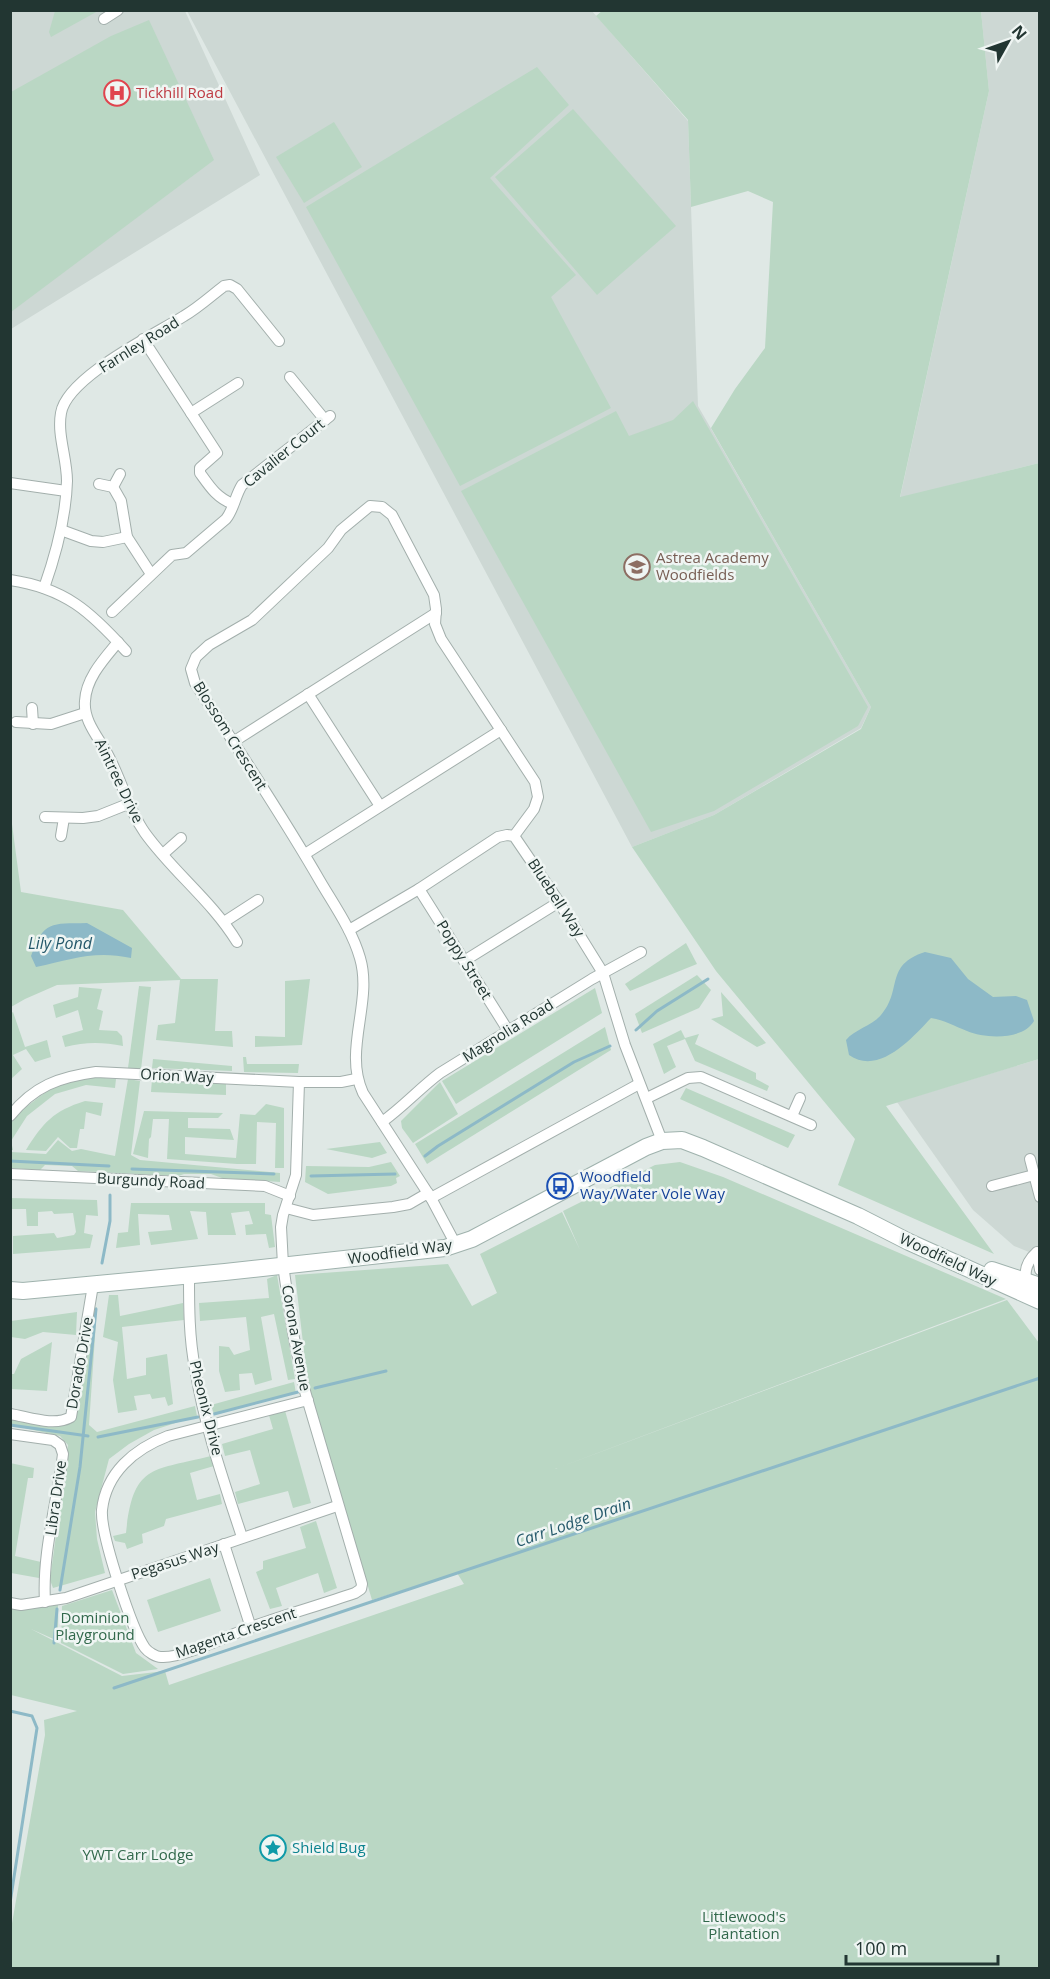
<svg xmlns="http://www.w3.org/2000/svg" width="1050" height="1979" font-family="'Open Sans',sans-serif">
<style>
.built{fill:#cdd8d4}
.green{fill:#bad7c4}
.water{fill:#8db9c7}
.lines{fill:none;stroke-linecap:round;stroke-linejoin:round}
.stream{stroke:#8db9c7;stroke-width:3}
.street-casing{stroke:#a3afac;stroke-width:12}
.secondary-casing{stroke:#9fb2ad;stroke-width:18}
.street{stroke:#fff;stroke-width:10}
.secondary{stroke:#fff;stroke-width:16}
.labels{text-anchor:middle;stroke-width:5;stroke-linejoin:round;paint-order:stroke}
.health-label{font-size:15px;fill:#be3a42;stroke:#eff5f3;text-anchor:start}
.street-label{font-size:15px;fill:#223632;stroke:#eff5f3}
.education-label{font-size:15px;fill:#785e54;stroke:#eff5f3;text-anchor:start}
.transit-label{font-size:15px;fill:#164399;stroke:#eff5f3;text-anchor:start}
.park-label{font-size:15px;fill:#31684b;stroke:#eff5f3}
.culture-label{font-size:15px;fill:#0d838f;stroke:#eff5f3;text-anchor:start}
.water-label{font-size:16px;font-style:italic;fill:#24586a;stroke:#eff5f3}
</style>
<rect width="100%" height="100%" fill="#dfe8e5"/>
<g class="built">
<polygon points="11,11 185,11 260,175 11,329"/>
<polygon points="187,11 592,11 688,121 698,406 871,707 861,728 714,815 632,847"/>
<polygon points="981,11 1039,11 1039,463 900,498 989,91"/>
<polygon points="1039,1059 1039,1256 1014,1246 973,1210 897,1102"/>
</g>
<g class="green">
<polygon points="603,10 981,11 989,91 900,497 1039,463 1039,1059 886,1106 994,1254 838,1185 855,1139 716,971 632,847 714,815 861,729 871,707 711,428 735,389 765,348 773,202 748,191 691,207 688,120 596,16"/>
<polygon points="55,11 55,10 98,11 51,37 49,32"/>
<polygon points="149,20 214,160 11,312 11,92 111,36"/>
<polygon points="537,67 569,105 490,178 576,275 551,297 611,408 460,486 306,207"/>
<polygon points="573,109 676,226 597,295 495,177"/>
<polygon points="334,122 362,167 304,203 276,157"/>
<polygon points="693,401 868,707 858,726 714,811 651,832 461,491 616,411 629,436 673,420"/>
<polygon points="10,809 21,892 123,910 181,979 218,979 215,1031 232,1031 233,1047 156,1040 158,1025 175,1023 180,980 57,985 25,999 11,1007"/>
<polygon points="686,943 697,964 630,991 625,984"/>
<polygon points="697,975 711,990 699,1008 642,1033 635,1014"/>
<polygon points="310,979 302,1045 255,1047 255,1036 285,1037 285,981"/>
<polygon points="139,986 151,987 141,1069 128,1068"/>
<path d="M79,987L102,989L97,1009L103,1011L99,1030L117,1031L122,1036L123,1046C102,1042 85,1042 65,1047L62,1036L83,1030L78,1010L56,1018L53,1005L78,997Z"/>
<polygon points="595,988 602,1013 456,1104 442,1081"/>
<polygon points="721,992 766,1043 757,1047 711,1019 723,1016"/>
<polygon points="13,1012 25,1047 47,1040 51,1057 35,1062 26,1049 13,1055 22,1069 11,1079 10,1014"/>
<polygon points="605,1027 611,1050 427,1164 415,1144"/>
<polygon points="681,1030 685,1038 699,1034 695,1044 756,1073 756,1079 769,1086 767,1091 695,1061 685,1039 667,1046 676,1067 664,1074 653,1044"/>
<polygon points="243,1057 246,1057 247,1064 299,1064 298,1073 244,1072"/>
<polygon points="153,1059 232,1066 232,1071 152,1068"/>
<polygon points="93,1077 116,1079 115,1088 86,1085 55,1094 27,1116 11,1141 13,1150 11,1150 10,1125 17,1114 51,1088 69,1081"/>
<polygon points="128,1079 140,1081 131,1155 140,1160 280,1173 280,1182 222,1178 211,1174 184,1174 178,1176 78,1171 72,1166 45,1165 40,1170 11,1168 11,1152 46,1154 58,1140 72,1151 81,1149 115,1156"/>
<polygon points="152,1079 226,1082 226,1095 151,1092"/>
<polygon points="440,1082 458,1114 413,1143 402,1128 401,1121"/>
<polygon points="686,1088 795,1135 788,1148 680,1099"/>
<path d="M85,1101L103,1103L101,1116L86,1112L84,1129H80L77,1148H70L58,1137L46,1151L26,1150C43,1123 53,1111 85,1101Z"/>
<polygon points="266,1104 284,1108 284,1168 275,1168 276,1123 257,1122 256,1164 237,1164 167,1159 169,1119 153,1119 151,1137 149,1139 148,1158 133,1154 144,1111 223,1113 218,1118 188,1118 188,1128 230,1129 234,1140 185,1137 185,1154 236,1158 240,1114 255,1115"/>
<polygon points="380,1142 387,1153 372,1158 326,1149"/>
<polygon points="391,1162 400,1176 396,1178 397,1183 391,1186 328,1194 305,1182 306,1166 369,1167"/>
<polygon points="680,1162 723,1177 1006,1299 555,1469 1007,1300 1039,1343 1039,1968 11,1968 11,1929 45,1735 44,1720 77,1711 11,1695 11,1604 58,1601 58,1641 31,1629 122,1676 165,1671 169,1685 464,1584 457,1573 372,1600 308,1385 295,1275 448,1264 472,1306 497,1293 480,1254 562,1212 580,1250 563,1211 655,1165"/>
<polygon points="10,1198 97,1200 98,1216 86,1215 84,1233 93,1235 90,1248 13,1254 13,1236 54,1233 57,1238 74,1235 76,1232 73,1213 54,1214 52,1211 38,1212 38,1226 27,1226 26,1209 11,1209"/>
<polygon points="131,1203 265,1203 265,1214 271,1215 275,1247 269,1248 266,1234 246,1235 245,1225 253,1224 249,1211 231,1213 236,1235 208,1235 206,1212 190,1211 198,1239 151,1245 148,1232 172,1230 169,1215 138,1214 140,1245 116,1248 118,1233 128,1232"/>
<polygon points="277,1275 295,1379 288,1380 274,1314 261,1317 272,1380 255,1385 252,1373 239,1374 240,1390 225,1392 219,1371 219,1346 229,1347 234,1355 250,1350 246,1317 200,1321 199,1303 269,1298 267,1279"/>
<polygon points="109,1295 118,1295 120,1316 183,1303 184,1320 122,1327 127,1379 146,1375 146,1358 167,1354 173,1404 168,1406 165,1397 152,1399 150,1394 134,1396 137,1410 118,1413 113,1380 118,1342 103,1337"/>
<polygon points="97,1307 89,1425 97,1432 195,1406 197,1416 154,1430 129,1444 109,1459 95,1512 97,1539 105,1573 53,1588 50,1580 68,1445 60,1436 11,1425 11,1415 73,1420 93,1309"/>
<polygon points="77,1312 76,1335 43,1332 25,1339 11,1337 11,1321"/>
<polygon points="52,1342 47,1391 11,1389 11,1374 14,1374 21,1359"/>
<polygon points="294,1382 296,1393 214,1414 211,1405"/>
<polygon points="284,1407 311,1503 293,1508 288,1491 238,1504 235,1492 260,1484 250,1450 225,1456 222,1444 273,1429 268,1412"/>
<path d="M211,1456L214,1466L190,1473L197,1500L220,1494L222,1504L166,1519L164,1526L142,1534L143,1543L127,1549L125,1543L115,1541L113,1536L126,1533C133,1463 153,1471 211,1456Z"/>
<polygon points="10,1463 34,1468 33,1478 28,1478 15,1556 41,1562 39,1578 11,1573"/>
<polygon points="316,1521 337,1588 324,1593 318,1573 276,1588 282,1606 270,1609 256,1572 263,1569 263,1561 306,1548 300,1527"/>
<polygon points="210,1578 221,1611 158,1632 147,1600"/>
<polygon points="112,1590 136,1653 158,1669 123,1674 61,1643 62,1606"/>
</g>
<g class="water">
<path d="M87,923L132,948L131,958C95,950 72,959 36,967L31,956C44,920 51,924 87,923Z"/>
<path d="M925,952L951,958L968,979L993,997L1016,996L1027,1000L1034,1021C1023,1040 986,1039 967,1031C954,1026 945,1020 931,1018C912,1038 879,1076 849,1055L846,1040C855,1029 872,1026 881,1015C903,990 884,965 925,952Z"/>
</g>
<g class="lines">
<g class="stream">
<polyline points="636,1030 657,1011 708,979"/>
<polyline points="425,1156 438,1146 574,1062 610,1046"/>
<polyline points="10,1161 109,1166"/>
<polyline points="132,1169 274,1174"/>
<polyline points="311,1176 395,1174"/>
<polyline points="102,1263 110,1221 110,1195"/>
<polyline points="315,1388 386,1371"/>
<polyline points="214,1414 298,1392"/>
<polyline points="10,1425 88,1436"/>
<polyline points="98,1437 198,1417"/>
<polyline points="60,1590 80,1467 96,1309"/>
<polyline points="54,1643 57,1609"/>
<polyline points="114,1688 1040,1378"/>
<polyline points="10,1711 32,1716 37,1728 10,1903"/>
</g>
<g class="street-casing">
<g id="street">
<polyline points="104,19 118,10"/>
<path d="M143,339L217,453L200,468V473C210,487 217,498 233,504"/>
<polyline points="290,377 325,420"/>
<polyline points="191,413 238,383"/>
<polyline points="10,483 66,491"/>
<polyline points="99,484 113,487 120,474"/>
<polyline points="113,487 121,501 127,537 151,574"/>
<polyline points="61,530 91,541 103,542 127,537"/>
<path d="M10,580C65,588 91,612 126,651"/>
<path d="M44,588C56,554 66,517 67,481C67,458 57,435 61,413C67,377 154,335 184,316C198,308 211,296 224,286L230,285L237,289L279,341"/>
<path d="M112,612L172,555L186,553L226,519C234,509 235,496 242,485L330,416"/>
<path d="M118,642C104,659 86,678 85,701C83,721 99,738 108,755C122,781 128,809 145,833C173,872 212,901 237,942"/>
<polyline points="308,694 380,806"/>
<polyline points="32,708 33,724"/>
<polyline points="16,722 51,724 85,713"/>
<polyline points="233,742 436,613"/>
<polyline points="45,817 83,818 98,816 128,804"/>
<polyline points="61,836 64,818"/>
<polyline points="163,854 181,838"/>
<polyline points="305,854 501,730"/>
<polyline points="419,889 509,1032"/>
<polyline points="224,922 258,900"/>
<polyline points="349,930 419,889 498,837 507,835 514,836 559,902 603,973 625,1045 662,1141"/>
<polyline points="464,961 559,902"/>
<path d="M299,1082L296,1175L283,1215L281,1227L283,1265L293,1333L304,1388L362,1584L361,1589L355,1593C320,1605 285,1615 251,1627C230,1635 181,1659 161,1657C156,1657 148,1652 145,1648C132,1630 100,1533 102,1510C106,1473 134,1449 168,1436L308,1400"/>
<polyline points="647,1098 688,1078 701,1077 811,1125"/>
<path d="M10,1116C34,1086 59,1077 96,1072L299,1082H341L356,1079"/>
<polyline points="792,1116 800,1098"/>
<path d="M382,1122C403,1107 420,1088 440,1073L592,979L641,952"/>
<polyline points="1030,1159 1040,1197"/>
<polyline points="10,1174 265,1186 290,1196"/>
<polyline points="992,1186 1034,1175"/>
<polyline points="431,1198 639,1084"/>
<polyline points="286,1208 313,1215 393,1207 409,1204 428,1193"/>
<path d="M456,1245L431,1198L363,1093C343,1050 373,1002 360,958C352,930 334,905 320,881C281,813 237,748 195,683L191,669L196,657L209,645L252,620L328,548L341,530L370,506L382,507L392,515L434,595L436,609L435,624L441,639L535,782L538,797L534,809L514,836"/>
<path d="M189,1276C189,1306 189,1338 195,1368C204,1425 224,1482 242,1537"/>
<path d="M1027,1284C1023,1271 1027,1261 1037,1252L1040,1270"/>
<path d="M10,1414C29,1417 54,1427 71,1417L93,1285"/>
<path d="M10,1434L53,1440L60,1445L63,1454C57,1503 42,1553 45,1602"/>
<polyline points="224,1544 251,1628"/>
<polyline points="10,1603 21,1605 66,1598 337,1506"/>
</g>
</g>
<g class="secondary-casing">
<g id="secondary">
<polyline points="992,1270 1040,1286"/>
<polyline points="10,1290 23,1291 225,1272 445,1248 472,1239 646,1147 662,1141 682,1140 703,1148 858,1216 909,1242 1040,1301"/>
</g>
</g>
<use href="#street" class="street"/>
<use href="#secondary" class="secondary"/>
</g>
<defs>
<g id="hospital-ring" transform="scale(1.35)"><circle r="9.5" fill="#eff5f3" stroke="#e0444e" stroke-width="1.5"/><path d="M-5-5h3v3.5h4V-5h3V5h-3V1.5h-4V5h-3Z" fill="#e0444e"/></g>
<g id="school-ring" transform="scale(1.35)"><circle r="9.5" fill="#eff5f3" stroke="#8d6e63" stroke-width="1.5"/><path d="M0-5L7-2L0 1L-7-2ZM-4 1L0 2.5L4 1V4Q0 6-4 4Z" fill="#8d6e63"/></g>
<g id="bus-ring" transform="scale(1.35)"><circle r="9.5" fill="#eff5f3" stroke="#1a4fb4" stroke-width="1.5"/><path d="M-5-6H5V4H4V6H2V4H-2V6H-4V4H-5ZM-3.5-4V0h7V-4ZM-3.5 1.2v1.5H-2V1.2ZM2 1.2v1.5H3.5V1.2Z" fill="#1a4fb4"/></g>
<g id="sight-ring" transform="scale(1.35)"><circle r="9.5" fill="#eff5f3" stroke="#0f9aa8" stroke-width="1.5"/><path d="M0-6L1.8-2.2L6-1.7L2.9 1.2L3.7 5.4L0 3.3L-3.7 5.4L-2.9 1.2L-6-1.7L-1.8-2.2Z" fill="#0f9aa8"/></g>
</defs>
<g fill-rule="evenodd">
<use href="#hospital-ring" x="117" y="93"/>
<use href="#school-ring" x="637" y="567"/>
<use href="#bus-ring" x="560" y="1186"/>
<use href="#sight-ring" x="273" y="1848"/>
</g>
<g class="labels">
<g class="health-label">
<text x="136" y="98">Tickhill Road</text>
</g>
<g class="street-label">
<text transform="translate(139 345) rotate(-32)" y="5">Farnley Road</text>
<text transform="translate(284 453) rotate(-39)" y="5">Cavalier Court</text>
<text transform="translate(230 736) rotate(58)" y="5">Blossom Crescent</text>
<text transform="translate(119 781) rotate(64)" y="5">Aintree Drive</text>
<text transform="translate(556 898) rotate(57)" y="5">Bluebell Way</text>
<text transform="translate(464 960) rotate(58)" y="5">Poppy Street</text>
<text transform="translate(508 1031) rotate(-32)" y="5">Magnolia Road</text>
<text transform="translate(177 1076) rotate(3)" y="5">Orion Way</text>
<text transform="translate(151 1181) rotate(3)" y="5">Burgundy Road</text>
<text transform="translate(400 1252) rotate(-8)" y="5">Woodfield Way</text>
<text transform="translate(948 1260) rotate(25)" y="5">Woodfield Way</text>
<text transform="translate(296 1338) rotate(80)" y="5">Corona Avenue</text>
<text transform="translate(80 1363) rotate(-80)" y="5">Dorado Drive</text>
<text transform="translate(206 1408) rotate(76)" y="5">Pheonix Drive</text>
<text transform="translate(56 1498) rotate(-82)" y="5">Libra Drive</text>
<text transform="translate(175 1561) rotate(-18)" y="5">Pegasus Way</text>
<text transform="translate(236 1633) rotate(-19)" y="5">Magenta Crescent</text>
</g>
<g class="education-label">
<text x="656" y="563">Astrea Academy<tspan x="656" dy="17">Woodfields</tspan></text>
</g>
<g class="transit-label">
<text x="580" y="1182">Woodfield<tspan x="580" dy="17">Way/Water Vole Way</tspan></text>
</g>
<g class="park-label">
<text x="95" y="1623">Dominion<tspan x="95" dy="17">Playground</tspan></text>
<text x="138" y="1860">YWT Carr Lodge</text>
<text x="744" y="1922">Littlewood's<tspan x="744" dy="17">Plantation</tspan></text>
</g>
<g class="culture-label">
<text x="292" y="1853">Shield Bug</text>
</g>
<g class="water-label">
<text x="60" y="949">Lily Pond</text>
<text transform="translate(573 1522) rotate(-19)" y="6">Carr Lodge Drain</text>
</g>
</g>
<rect width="1050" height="1979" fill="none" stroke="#223632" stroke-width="24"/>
<g transform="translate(1008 42) rotate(50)" stroke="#eff5f3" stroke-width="4.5" paint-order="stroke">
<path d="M0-4.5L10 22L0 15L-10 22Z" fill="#223632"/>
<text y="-9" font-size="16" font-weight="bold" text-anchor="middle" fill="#223632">N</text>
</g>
<path d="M846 1955v9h152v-9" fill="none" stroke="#223632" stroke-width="3"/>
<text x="855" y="1955" font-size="18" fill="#223632" stroke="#eff5f3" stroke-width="4.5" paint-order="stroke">100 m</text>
</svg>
